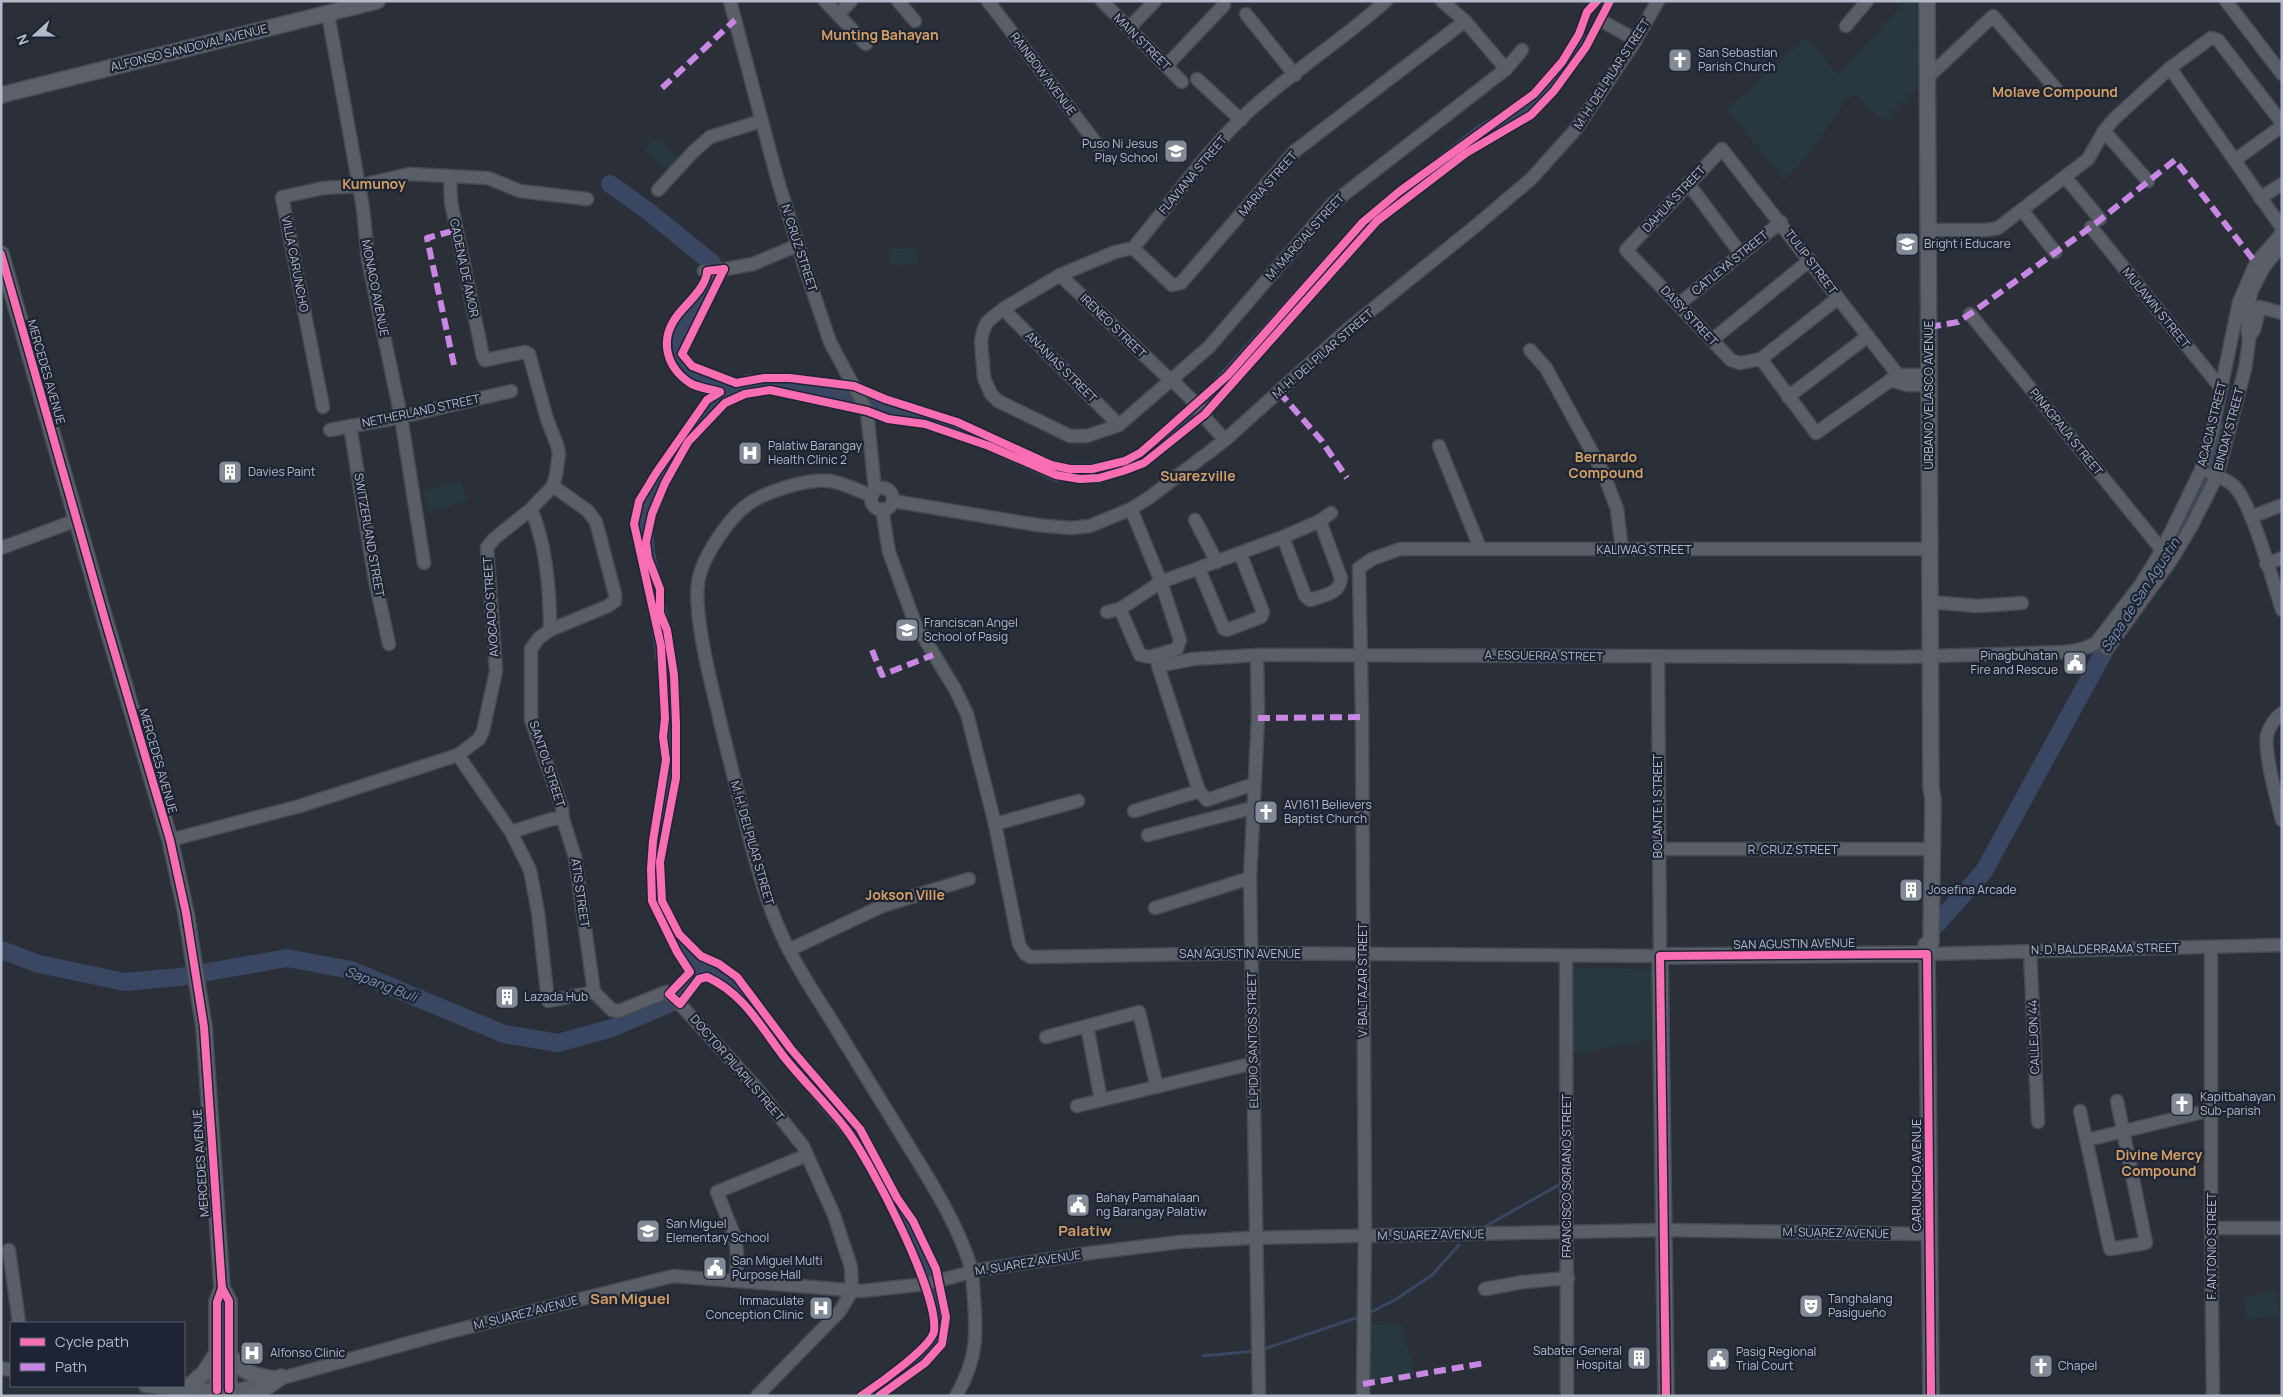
<svg xmlns="http://www.w3.org/2000/svg" width="2283" height="1397" font-family="Manrope,sans-serif">
<style>
.green{fill:#27393e}
.lines{fill:none;stroke-linecap:round;stroke-linejoin:round}
.stream{stroke:#394763;stroke-width:3}
.river{stroke:#394763;stroke-width:18}
.minor-casing{stroke:#464a51;stroke-width:15}
.major-casing{stroke:#484c55;stroke-width:18}
.minor{stroke:#5a5e66;stroke-width:12}
.major{stroke:#5c6068;stroke-width:15}
.quiet{stroke:#c787e3;stroke-width:6;stroke-dasharray:12 6;stroke-linecap:butt}
.cycleway-casing{stroke:#1d2433;stroke-width:11}
.cycleway{stroke:#f96db3;stroke-width:8}
.labels{text-anchor:middle;stroke-width:4.5;stroke-linejoin:round;paint-order:stroke}
.street-label{font-size:12px;fill:#b4bac9;stroke:#1d2433}
.poi-label{font-size:12px;fill:#b4bac9;stroke:#1d2433;text-anchor:start}
.neighbourhood-label{font-size:14px;font-weight:bold;fill:#d49f64;stroke:#1d2433}
.water-label{font-size:14px;font-style:italic;fill:#7c8eb0;stroke:#1d2433}
.quarter-label{font-size:15px;font-weight:bold;fill:#d49f64;stroke:#1d2433}
</style>
<rect width="100%" height="100%" fill="#2a2f38"/>
<g class="green">
<polygon points="1906,1 1917,1 1918,87 1884,121 1856,95 1847,98 1803,162 1784,179 1727,109 1805,39 1839,74"/>
<polygon points="659,140 682,161 670,173 645,150 650,141"/>
<polygon points="917,248 918,264 890,265 889,249"/>
<polygon points="767,386 854,403 857,410 763,394 733,401 731,397 742,391"/>
<polygon points="461,481 467,501 428,511 423,491"/>
<polygon points="1573,968 1656,969 1656,1038 1572,1055"/>
<polygon points="2275,1291 2280,1314 2248,1320 2244,1297"/>
<polygon points="1401,1324 1415,1375 1370,1382 1369,1325"/>
</g>
<g class="lines">
<g class="stream">
<polyline points="1486,1226 1564,1182"/>
<polyline points="1367,1314 1395,1300 1432,1275 1459,1245"/>
<polyline points="1261,1350 1359,1317"/>
<polyline points="1203,1356 1255,1351"/>
</g>
<g class="river">
<path d="M610,184L648,211L712,263L715,275C698,302 680,322 675,354L691,371L740,388"/>
<path d="M2150,579C2182,533 2207,485 2223,431"/>
<polyline points="1936,925 1984,871 2115,632"/>
<polyline points="1,950 39,964 125,982 180,977 287,958 351,970 504,1034 558,1043 612,1028 671,1003 704,964"/>
<polyline points="869,1396 919,1360 940,1340 939,1305 928,1268 909,1230 859,1140 792,1060 746,997 727,978 704,964 679,942 657,901 655,855 672,762 667,677 659,618 646,552 643,516 670,462 707,408 749,383 862,398 964,430 1057,473 1106,471 1124,467 1142,458 1193,416 1367,224 1482,133 1534,104 1569,61 1580,42"/>
</g>
<g class="minor-casing">
<g id="minor">
<polyline points="730,1 777,178 805,268 830,342 867,411 875,490"/>
<polyline points="825,1 866,44"/>
<polyline points="898,1 915,21"/>
<polyline points="988,1 1099,147"/>
<polyline points="1102,1 1182,82"/>
<path d="M1386,1C1342,40 1292,72 1249,111C1205,152 1172,202 1133,248L1115,252L1060,275L1003,309L987,322L983,331L981,341L984,378L991,394L998,401L1070,436H1087L1119,425L1209,347L1333,203L1506,69L1522,50"/>
<polyline points="1442,1 1465,21 1506,69"/>
<polyline points="2226,1 2282,74"/>
<polyline points="328,14 363,208 368,260 401,417 424,563"/>
<polyline points="1246,14 1295,75"/>
<polyline points="838,15 851,1"/>
<polyline points="1602,21 1636,40"/>
<polyline points="1846,26 1867,1"/>
<polyline points="1129,28 1155,1"/>
<polyline points="1166,66 1224,5"/>
<polyline points="2170,68 2282,228"/>
<polyline points="1927,78 1993,16 2056,89"/>
<polyline points="1197,79 1241,120"/>
<polyline points="2104,131 2148,181"/>
<polyline points="2235,160 2282,126"/>
<polyline points="2065,177 2100,219"/>
<polyline points="1688,183 1741,254"/>
<polyline points="658,190 693,152 710,137 761,121"/>
<polyline points="2260,198 2282,184"/>
<polyline points="2022,210 2055,252"/>
<polyline points="2091,227 2221,388"/>
<polyline points="1929,230 1986,230 1998,228 2088,159 2104,131 2114,119 2170,68 2211,38 2218,40 2282,123"/>
<polyline points="1133,248 1172,285 1181,283 1295,151 1465,21"/>
<polyline points="704,271 709,272 753,264 798,245"/>
<polyline points="1060,275 1166,376 1172,380 1204,412 1206,419"/>
<polyline points="1838,298 1761,359 1740,363 1731,360 1626,250 1722,149 1898,375"/>
<polyline points="1679,304 1781,222"/>
<polyline points="1003,309 1119,425"/>
<polyline points="1970,314 2162,550"/>
<polyline points="2249,337 2254,330 2260,307 2282,313"/>
<polyline points="1712,340 1810,260"/>
<polyline points="1530,350 1546,368 1603,472 1617,509 1622,550"/>
<polyline points="1761,359 1816,433 1898,375"/>
<polyline points="1898,375 1929,375"/>
<polyline points="1890,380 1907,385 1929,385"/>
<polyline points="1788,397 1868,336"/>
<polyline points="323,407 282,197 323,188 358,186 409,174 488,178 520,191 587,199"/>
<polyline points="1200,416 1206,419 1225,440"/>
<polyline points="350,426 375,580 389,644"/>
<polyline points="330,430 401,417 511,391"/>
<polyline points="1439,446 1480,548"/>
<path d="M2211,474C2219,477 2228,480 2234,486C2252,503 2273,583 2282,610"/>
<polyline points="553,486 588,511 596,522 615,594 615,601 608,606 550,630 539,638 531,649 531,720 562,807 563,819 575,857 594,992"/>
<circle cx="882" cy="499" r="11"/>
<path d="M872,496C859,491 844,483 830,481C808,478 764,492 747,505C728,519 701,559 698,583C694,615 709,675 717,708C725,743 734,778 743,813C755,859 766,905 788,948C801,974 818,999 833,1023C858,1064 883,1104 908,1145C932,1184 959,1226 972,1271C975,1322 983,1350 956,1396"/>
<polyline points="893,501 1037,525 1070,528 1090,526 1131,509 1150,497 1225,440 1348,329 1478,224 1531,179 1576,129 1632,46 1658,1"/>
<path d="M531,509C547,546 550,590 550,630"/>
<polyline points="882,509 889,552 915,623 955,689 967,714 995,824 1019,944 1025,954 1031,957 1253,953 1660,956 1658,657"/>
<polyline points="2251,517 2282,505"/>
<polyline points="1195,520 1217,562"/>
<path d="M1283,537L1305,596L1310,600C1324,595 1340,594 1341,578L1320,521"/>
<polyline points="1,548 77,520"/>
<polyline points="2266,564 2282,558"/>
<polyline points="1199,569 1224,629 1227,630 1261,617 1263,612 1240,553"/>
<polyline points="1930,602 1978,606 2022,603"/>
<polyline points="1120,609 1140,655 1150,657 1177,649 1180,640 1161,582 1131,509"/>
<polyline points="1107,612 1120,609 1161,582 1283,537 1320,521 1331,513"/>
<polyline points="2107,649 2172,559 2191,527 2217,476 2245,369 2249,341 2247,325 2248,312 2251,292 2264,267 2275,253 2282,248"/>
<polyline points="1257,655 1258,718 1250,878 1259,1396"/>
<path d="M2282,713C2275,718 2269,727 2267,735C2264,754 2277,800 2282,820"/>
<polyline points="458,755 511,832 530,870 538,912 548,1001 594,992"/>
<path d="M1254,784L1207,800L1199,791L1158,666L1193,659L1257,655L1903,657L2064,652C2076,651 2086,649 2096,643L2141,584L2162,550L2201,470L2212,432L2239,302L2256,263L2282,233"/>
<polyline points="1134,811 1199,791"/>
<polyline points="995,824 1078,801"/>
<polyline points="511,832 552,819 563,819"/>
<polyline points="1148,835 1252,808"/>
<polyline points="170,840 300,806 458,755 479,739 483,731 496,671 487,547 495,538 531,509 553,486 556,475 559,453 557,445 547,419 529,354 525,352 485,360 483,357 451,202 450,176"/>
<polyline points="1658,849 1927,849"/>
<polyline points="1155,908 1250,878"/>
<polyline points="2211,947 2211,1228 2213,1396"/>
<polyline points="789,950 882,906 969,879"/>
<polyline points="2030,951 2038,1122"/>
<polyline points="1927,954 2282,945"/>
<polyline points="1566,956 1567,1396"/>
<polyline points="594,992 612,1010 619,1011 666,992 678,1002 755,1086 803,1146 834,1215 851,1267 852,1291 840,1311 757,1396"/>
<polyline points="1087,1026 1101,1100"/>
<polyline points="1046,1037 1139,1012 1157,1087"/>
<polyline points="1077,1106 1254,1063"/>
<polyline points="2080,1111 2110,1249 2146,1243 2117,1101"/>
<polyline points="2087,1140 2211,1110"/>
<polyline points="2211,1228 2282,1228"/>
<polyline points="9,1250 19,1323"/>
<polyline points="736,1280 737,1253 735,1237 717,1192 807,1155"/>
<polyline points="1485,1289 1523,1282 1568,1278"/>
<polyline points="1,1368 11,1370"/>
<polyline points="145,1386 182,1390 242,1389 445,1333 673,1276 861,1291 926,1284 979,1270 1090,1253 1180,1242 1249,1238 1664,1230 1928,1234"/>
<polyline points="1363,1396 1365,1226 1362,717 1359,568 1372,559 1400,549 1930,549"/>
</g>
</g>
<g class="major-casing">
<g id="major">
<polyline points="1927,1 1931,788 1933,799 1931,942 1927,954"/>
<polyline points="1,95 377,1"/>
<polyline points="1,254 106,623 170,840 186,913 204,1027 222,1288 229,1301 229,1396"/>
<polyline points="1926,945 1927,954 1931,1396"/>
<path d="M229,1352C237,1372 255,1376 275,1379"/>
<polyline points="185,1390 204,1373 217,1353"/>
<polyline points="217,1396 217,1302 222,1288"/>
<polyline points="254,1396 281,1377"/>
<polyline points="1666,1396 1660,956 1927,954"/>
</g>
</g>
<use href="#minor" class="minor"/>
<use href="#major" class="major"/>
<g class="quiet">
<polyline points="662,88 735,20"/>
<polyline points="1929,327 1958,322 1970,314 2091,227 2175,160 2256,263"/>
<polyline points="454,365 427,238 456,230"/>
<polyline points="1279,392 1321,440 1347,478"/>
<polyline points="872,650 882,675 933,655"/>
<polyline points="1258,718 1362,717"/>
<polyline points="1363,1384 1485,1363"/>
</g>
<g class="cycleway-casing">
<g id="cycleway">
<polyline points="1,254 106,623 170,840 186,913 204,1027 222,1288 229,1301 229,1389"/>
<polyline points="724,269 682,354 692,366 736,383 764,378 790,378 854,386 885,399 957,422 1051,465 1070,469 1092,469 1125,461 1140,453 1154,441 1228,375 1363,222 1400,191 1534,94 1562,62 1579,34 1587,12 1597,1"/>
<path d="M720,392L707,400L656,473L639,501L634,524L661,646L665,718L663,737L666,760L653,841L651,869L652,901L677,952L690,972L669,994L680,1004L699,979L707,977C743,993 761,1027 784,1057C804,1082 827,1104 846,1129C871,1162 939,1293 934,1331C932,1347 876,1386 861,1396"/>
<path d="M720,392C711,389 698,388 690,383C666,367 659,340 677,316C686,304 707,287 707,271L724,269"/>
<polyline points="217,1390 217,1302 222,1288"/>
<polyline points="879,1396 925,1363 942,1344 946,1317 936,1269 913,1221 897,1198 860,1129 791,1049 737,977 719,964 701,956 679,934 662,901 660,862 676,778 676,724 674,675 667,630 660,613 660,589 648,558 646,542 652,514 665,483 688,442 725,403 745,394 770,390 867,411 888,419 925,424 989,446 1056,475 1080,479 1099,478 1123,471 1144,463 1205,414 1377,221 1466,153 1531,115 1554,91 1586,47 1610,1"/>
<polyline points="1666,1396 1660,956 1927,954 1931,1396"/>
</g>
</g>
<use href="#cycleway" class="cycleway"/>
</g>
<defs>
<g id="church-square" transform="scale(1.25)"><rect x="-9" y="-9" width="18" height="18" rx="4" fill="#848996" stroke="#1d2433"/><path d="M-1.2-6h2.4v3.5h3.3v2.4h-3.3V6h-2.4V-.1h-3.3v-2.4h3.3Z" fill="#fff"/></g>
<g id="school-square" transform="scale(1.25)"><rect x="-9" y="-9" width="18" height="18" rx="4" fill="#848996" stroke="#1d2433"/><path d="M0-5L7-2L0 1L-7-2ZM-4 1L0 2.5L4 1V4Q0 6-4 4Z" fill="#fff"/></g>
<g id="hospital-square" transform="scale(1.25)"><rect x="-9" y="-9" width="18" height="18" rx="4" fill="#848996" stroke="#1d2433"/><path d="M-5-5h3v3.5h4V-5h3V5h-3V1.5h-4V5h-3Z" fill="#fff"/></g>
<g id="building-square" transform="scale(1.25)"><rect x="-9" y="-9" width="18" height="18" rx="4" fill="#848996" stroke="#1d2433"/><path d="M-4-6H4V6H1V3H-1V6H-4ZM-2.5-4.3h1.7v1.8h-1.7ZM.8-4.3h1.7v1.8H.8ZM-2.5-1h1.7V.8h-1.7ZM.8-1h1.7V.8H.8Z" fill="#fff"/></g>
<g id="civic-square" transform="scale(1.25)"><rect x="-9" y="-9" width="18" height="18" rx="4" fill="#848996" stroke="#1d2433"/><path d="M-.6-6.5H3V-4.5H.6V-3L4-1V1h2V6H-6V1h2V-1L-.6-3ZM-1.2 2.5V6h2.4V2.5Z" fill="#fff"/></g>
<g id="theatre-square" transform="scale(1.25)"><rect x="-9" y="-9" width="18" height="18" rx="4" fill="#848996" stroke="#1d2433"/><path d="M-5-5.5Q0-4 5-5.5V0Q5 5 0 6Q-5 5-5 0ZM-3.3-2.5H-1v1.5H-3.3ZM1-2.5H3.3v1.5H1ZM-2.8 1Q0 5.5 2.8 1Z" fill="#fff"/></g>
</defs>
<g fill-rule="evenodd">
<use href="#church-square" x="1680" y="60"/>
<use href="#school-square" x="1176" y="151"/>
<use href="#school-square" x="1907" y="244"/>
<use href="#hospital-square" x="750" y="453"/>
<use href="#building-square" x="230" y="472"/>
<use href="#school-square" x="907" y="630"/>
<use href="#civic-square" x="2075" y="663"/>
<use href="#church-square" x="1266" y="812"/>
<use href="#building-square" x="1911" y="890"/>
<use href="#building-square" x="507" y="997"/>
<use href="#church-square" x="2182" y="1104"/>
<use href="#civic-square" x="1078" y="1205"/>
<use href="#school-square" x="648" y="1231"/>
<use href="#civic-square" x="715" y="1268"/>
<use href="#theatre-square" x="1811" y="1306"/>
<use href="#hospital-square" x="821" y="1308"/>
<use href="#hospital-square" x="252" y="1353"/>
<use href="#building-square" x="1639" y="1358"/>
<use href="#civic-square" x="1718" y="1359"/>
<use href="#church-square" x="2041" y="1366"/>
</g>
<g class="labels">
<g class="street-label">
<text transform="translate(1142 42) rotate(45)" y="4">MAIN STREET</text>
<text transform="translate(189 48) rotate(-14)" y="4">ALFONSO SANDOVAL AVENUE</text>
<text transform="translate(1043 74) rotate(53)" y="4">RAINBOW AVENUE</text>
<text transform="translate(1612 74) rotate(-57)" y="4">M. H. DEL PILAR STREET</text>
<text transform="translate(1193 175) rotate(-50)" y="4">FLAVIANA STREET</text>
<text transform="translate(1268 184) rotate(-49)" y="4">MARIA STREET</text>
<text transform="translate(1674 199) rotate(-47)" y="4">DAHLIA STREET</text>
<text transform="translate(1305 237) rotate(-48)" y="4">M. MARCIAL STREET</text>
<text transform="translate(799 248) rotate(72)" y="4">N. CRUZ STREET</text>
<text transform="translate(1811 262) rotate(53)" y="4">TULIP STREET</text>
<text transform="translate(1730 263) rotate(-39)" y="4">CATLEYA STREET</text>
<text transform="translate(295 264) rotate(79)" y="4">VILLA CARUNCHO</text>
<text transform="translate(464 268) rotate(78)" y="4">CADENA DE AMOR</text>
<text transform="translate(375 288) rotate(79)" y="4">MONACO AVENUE</text>
<text transform="translate(2156 308) rotate(51)" y="4">MULAWIN STREET</text>
<text transform="translate(1689 316) rotate(47)" y="4">DAISY STREET</text>
<text transform="translate(1113 326) rotate(44)" y="4">IRENEO STREET</text>
<text transform="translate(1323 354) rotate(-41)" y="4">M. H. DEL PILAR STREET</text>
<text transform="translate(1061 367) rotate(45)" y="4">ANANIAS STREET</text>
<text transform="translate(46 372) rotate(74)" y="4">MERCEDES AVENUE</text>
<text transform="translate(1929 395) rotate(-90)" y="4">URBANO VELASCO AVENUE</text>
<text transform="translate(421 411) rotate(-12)" y="4">NETHERLAND STREET</text>
<text transform="translate(2212 424) rotate(-76)" y="4">ACACIA STREET</text>
<text transform="translate(2229 429) rotate(-75)" y="4">BINDAY STREET</text>
<text transform="translate(2066 432) rotate(51)" y="4">PINAGPALA STREET</text>
<text transform="translate(369 535) rotate(80)" y="4">SWITZERLAND STREET</text>
<text x="1644" y="554">KALIWAG STREET</text>
<text transform="translate(491 607) rotate(-94)" y="4">AVOCADO STREET</text>
<text transform="translate(1544 656) rotate(1)" y="4">A. ESGUERRA STREET</text>
<text transform="translate(158 761) rotate(74)" y="4">MERCEDES AVENUE</text>
<text transform="translate(547 764) rotate(72)" y="4">SANTOL STREET</text>
<text transform="translate(1658 806) rotate(-90)" y="4">BOLANTE 1 STREET</text>
<text transform="translate(752 843) rotate(74)" y="4">M. H. DEL PILAR STREET</text>
<text x="1793" y="854">R. CRUZ STREET</text>
<text transform="translate(580 893) rotate(82)" y="4">ATIS STREET</text>
<text transform="translate(1794 944) rotate(-1)" y="4">SAN AGUSTIN AVENUE</text>
<text transform="translate(2105 949) rotate(-1)" y="4">N. D. BALDERRAMA STREET</text>
<text x="1240" y="958">SAN AGUSTIN AVENUE</text>
<text transform="translate(1363 980) rotate(-90)" y="4">V. BALTAZAR STREET</text>
<text transform="translate(2034 1037) rotate(-92)" y="4">CALLEJON 44</text>
<text transform="translate(1253 1040) rotate(-91)" y="4">ELPIDIO SANTOS STREET</text>
<text transform="translate(737 1068) rotate(49)" y="4">DOCTOR PILAPIL STREET</text>
<text transform="translate(201 1163) rotate(-94)" y="4">MERCEDES AVENUE</text>
<text transform="translate(1917 1175) rotate(-90)" y="4">CARUNCHO AVENUE</text>
<text transform="translate(1567 1176) rotate(-90)" y="4">FRANCISCO SORIANO STREET</text>
<text transform="translate(1836 1233) rotate(1)" y="4">M. SUAREZ AVENUE</text>
<text transform="translate(1431 1235) rotate(-1)" y="4">M. SUAREZ AVENUE</text>
<text transform="translate(2212 1246) rotate(-90)" y="4">F. ANTONIO STREET</text>
<text transform="translate(1028 1263) rotate(-9)" y="4">M. SUAREZ AVENUE</text>
<text transform="translate(526 1313) rotate(-14)" y="4">M. SUAREZ AVENUE</text>
</g>
<g class="poi-label">
<text x="1698" y="57">San Sebastian<tspan x="1698" dy="14">Parish Church</tspan></text>
<text x="1158" y="148" text-anchor="end">Puso Ni Jesus<tspan x="1158" dy="14">Play School</tspan></text>
<text x="1924" y="248">Bright i Educare</text>
<text x="768" y="450">Palatiw Barangay<tspan x="768" dy="14">Health Clinic 2</tspan></text>
<text x="248" y="476">Davies Paint</text>
<text x="924" y="627">Franciscan Angel<tspan x="924" dy="14">School of Pasig</tspan></text>
<text x="2058" y="660" text-anchor="end">Pinagbuhatan<tspan x="2058" dy="14">Fire and Rescue</tspan></text>
<text x="1284" y="809">AV1611 Believers<tspan x="1284" dy="14">Baptist Church</tspan></text>
<text x="1928" y="894">Josefina Arcade</text>
<text x="524" y="1001">Lazada Hub</text>
<text x="2200" y="1101">Kapitbahayan<tspan x="2200" dy="14">Sub-parish</tspan></text>
<text x="1096" y="1202">Bahay Pamahalaan<tspan x="1096" dy="14">ng Barangay Palatiw</tspan></text>
<text x="666" y="1228">San Miguel<tspan x="666" dy="14">Elementary School</tspan></text>
<text x="732" y="1265">San Miguel Multi<tspan x="732" dy="14">Purpose Hall</tspan></text>
<text x="1828" y="1303">Tanghalang<tspan x="1828" dy="14">Pasigueño</tspan></text>
<text x="804" y="1305" text-anchor="end">Immaculate<tspan x="804" dy="14">Conception Clinic</tspan></text>
<text x="1622" y="1355" text-anchor="end">Sabater General<tspan x="1622" dy="14">Hospital</tspan></text>
<text x="1736" y="1356">Pasig Regional<tspan x="1736" dy="14">Trial Court</tspan></text>
<text x="270" y="1357">Alfonso Clinic</text>
<text x="2058" y="1370">Chapel</text>
</g>
<g class="neighbourhood-label">
<text x="880" y="40">Munting Bahayan</text>
<text x="2055" y="97">Molave Compound</text>
<text x="374" y="189">Kumunoy</text>
<text x="1606" y="462">Bernardo<tspan x="1606" dy="16">Compound</tspan></text>
<text x="1198" y="481">Suarezville</text>
<text x="905" y="900">Jokson Ville</text>
<text x="2159" y="1160">Divine Mercy<tspan x="2159" dy="16">Compound</tspan></text>
</g>
<g class="water-label">
<text transform="translate(2140 595) rotate(-57)" y="5">Sapa de San Agustin</text>
<text transform="translate(381 984) rotate(21)" y="5">Sapang Buli</text>
</g>
<g class="quarter-label">
<text x="1085" y="1236">Palatiw</text>
<text x="630" y="1304">San Miguel</text>
</g>
</g>
<rect width="2283" height="1397" fill="none" stroke="#b4bac9" stroke-width="5"/>
<rect x="10" y="1322" width="175" height="65" fill="#1d2433" stroke="#59606f"/>
<rect x="20" y="1338" width="25" height="8" fill="#f96db3" stroke="#59606f"/>
<text x="55" y="1347" font-size="15" fill="#b4bac9">Cycle path</text>
<rect x="20" y="1363" width="25" height="8" fill="#c787e3" stroke="#59606f"/>
<text x="55" y="1372" font-size="15" fill="#b4bac9">Path</text>
<g transform="translate(35 35) rotate(249)" stroke="#1d2433" stroke-width="4" paint-order="stroke">
<path d="M0-4L9 19L0 12L-9 19Z" fill="#b4bac9"/>
<text y="-8" font-size="14" font-weight="bold" text-anchor="middle" fill="#b4bac9">N</text>
</g>
</svg>
